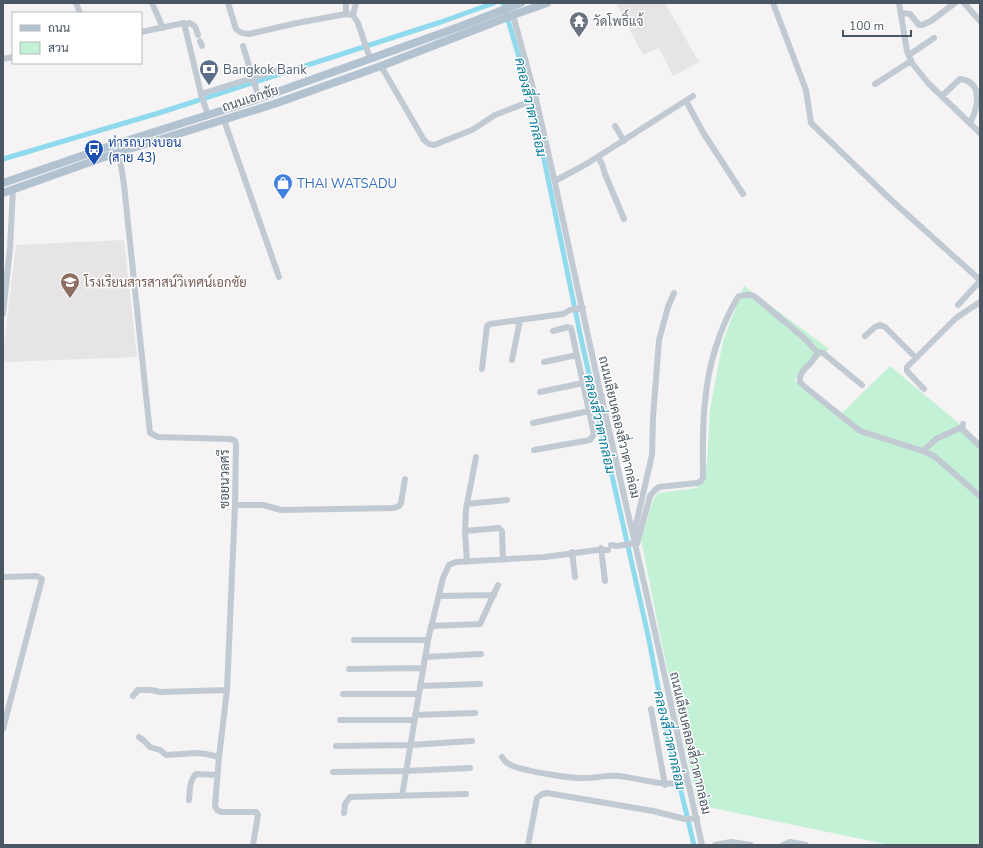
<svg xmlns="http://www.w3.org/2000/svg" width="983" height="848" font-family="'Nunito Sans',Sarabun,sans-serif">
  <rect width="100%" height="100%" fill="#f5f3f3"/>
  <path fill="#e6e4e5" d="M 616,3 L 665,3 L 699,62 L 673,76 L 659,48 L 643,55 Z
    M 124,240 L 137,357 L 3,362 L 3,353 L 16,245 Z"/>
  <path fill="#c3f1d5" d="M 744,286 L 829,349 L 794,380 L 842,413 L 890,366 L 980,441 L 980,845 L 890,845 L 698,805 L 663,650 L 641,539 L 653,500 L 658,493 L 697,488 L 707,464 L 710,409 L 723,341 Z"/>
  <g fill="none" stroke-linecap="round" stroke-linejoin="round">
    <path stroke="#90daee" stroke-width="5" d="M 503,3 L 529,91 L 545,164 L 582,343 L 648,635 L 667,733 L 694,845
      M 3,159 L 162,112 L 441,22 L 494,3"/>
    <path stroke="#c1cad2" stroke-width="6" d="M 76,3 L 80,13
      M 152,3 L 163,28
      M 228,3 L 236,29 C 240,33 244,34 249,34 L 297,23 L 346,14 L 353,15 L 358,23 L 370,59
      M 773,3 L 806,90 L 811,123 L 889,198 L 980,280
      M 899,3 L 907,51 L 912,63 L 928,83 L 980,133
      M 964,3 L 980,21
      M 901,13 L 910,14 L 919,25 L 922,25 L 931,21 L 955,3
      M 346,14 L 346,3
      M 353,15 L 356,3
      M 513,15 L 536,99 L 553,174 L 598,382 L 647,596 L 702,845
      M 185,25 L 189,23 C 196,25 196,29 198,35
      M 141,32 L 184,23 L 201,94 L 208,115
      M 200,41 L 202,46
      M 243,46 L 259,98
      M 909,55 L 934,38
      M 3,59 L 13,57
      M 381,66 L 424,140 L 429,144 L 434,145 L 472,130 L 495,115 L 536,99
      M 875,84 L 911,61
      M 201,94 L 275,71
      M 942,96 L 960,79 C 983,82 979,106 970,123
      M 686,101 L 704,134 L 743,194
      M 224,120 L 279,277
      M 615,126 L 624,141
      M 119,152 L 124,185 L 150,433 L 158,437 L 231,439 L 235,441 L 236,444 L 235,505 L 227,690 L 219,757 L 215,806 L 217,810 L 221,812 L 256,812 L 258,815 L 253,845
      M 598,157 L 602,164 L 605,174 L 624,219
      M 555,181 L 588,163 L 693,96
      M 958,305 L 980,281
      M 3,314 L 10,248 L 13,189
      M 865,336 L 875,327 L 880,325 L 885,327 L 916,358
      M 817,352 C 815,365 798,368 800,382 L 805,387 L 860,431 L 923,451 L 934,456 L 980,496
      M 512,360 L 520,320
      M 544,362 L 577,355
      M 482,369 L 487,326 L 490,324 L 563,314 L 570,310 L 583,308
      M 924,389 L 907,371 L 907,367 L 956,318 L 980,302
      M 540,392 L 583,383
      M 587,399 L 602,396
      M 533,423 L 589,411
      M 963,424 L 962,429 L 980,446
      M 534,450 L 590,440 L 594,434 L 571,328 L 568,327 L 553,331
      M 923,451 L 936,439 L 962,427
      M 467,504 L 507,500
      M 235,505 L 263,505 L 281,510 L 394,508 L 399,506 L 401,503 L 405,479
      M 465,531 L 499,528 L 502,531 L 503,560
      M 634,533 L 652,455 L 653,418 L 659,340 L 668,307 L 674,293
      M 637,544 L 650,496 L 655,490 L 659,487 L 697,483 L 701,481 L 703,477 C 703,452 702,427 705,402 C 708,367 719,328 738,297 C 744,294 748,294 754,296 L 804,338 L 817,352 L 823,353 L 862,385
      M 611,545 L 617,546 L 635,543
      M 601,548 L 605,581
      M 572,552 L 575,577
      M 467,562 L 465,531 L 466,509 L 476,457
      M 3,577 L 37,576 L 42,579 L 3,729
      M 439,596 L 494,595
      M 431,626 L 480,624 L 498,585
      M 354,640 L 428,640
      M 425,657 L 481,654
      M 349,669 L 422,668
      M 420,686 L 480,684
      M 343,694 L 418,694
      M 133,696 L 138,690 L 151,690 L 160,692 L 227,690
      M 651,709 L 665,785
      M 415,715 L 475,713
      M 340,720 L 414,720
      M 139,737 L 143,740 L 150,747 L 160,750 L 166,755 L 197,753 L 206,754 L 219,757
      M 336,746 L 410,745 L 472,741
      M 502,757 C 504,761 508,764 513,766 C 525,771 572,779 585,778 C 596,778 607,775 619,776 C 644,779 661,787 688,782
      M 333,772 L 406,771 L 470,768
      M 402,796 L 428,640 L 443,578 L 449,565 L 456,562 L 545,557 L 597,550 L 608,550
      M 189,800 C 190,791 189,781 196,774 L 217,775
      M 344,813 L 345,804 L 350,797 L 466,794
      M 528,845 L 537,798 L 542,794 L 547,793 L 653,811 L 685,819 L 697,818
      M 715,845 L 731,842 L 751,845
      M 783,845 L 790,842 L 806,845"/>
    <path stroke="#b3c2d1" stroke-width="8" d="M 3,183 L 113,145 L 252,101 L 456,28 L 521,3
      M 3,193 L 110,155 L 274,104 L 381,66 L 513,15 L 547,3"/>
  </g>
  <defs>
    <symbol id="temple-pin" viewBox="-11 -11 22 30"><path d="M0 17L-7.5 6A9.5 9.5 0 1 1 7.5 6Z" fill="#6b7280" stroke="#fff"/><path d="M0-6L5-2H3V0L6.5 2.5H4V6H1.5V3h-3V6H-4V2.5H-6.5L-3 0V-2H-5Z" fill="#fff"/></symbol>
    <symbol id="bank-pin" viewBox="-11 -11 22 30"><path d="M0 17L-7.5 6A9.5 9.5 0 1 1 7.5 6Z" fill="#5c6f8a" stroke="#fff"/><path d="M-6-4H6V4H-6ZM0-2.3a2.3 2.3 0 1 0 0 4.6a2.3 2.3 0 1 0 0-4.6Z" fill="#fff"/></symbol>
    <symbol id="bus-pin" viewBox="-11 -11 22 30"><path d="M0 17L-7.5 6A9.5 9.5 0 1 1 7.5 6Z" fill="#1a4fb4" stroke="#fff"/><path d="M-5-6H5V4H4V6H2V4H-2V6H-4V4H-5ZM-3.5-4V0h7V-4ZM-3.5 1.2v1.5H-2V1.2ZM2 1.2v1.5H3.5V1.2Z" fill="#fff"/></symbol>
    <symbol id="shop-pin" viewBox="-11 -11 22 30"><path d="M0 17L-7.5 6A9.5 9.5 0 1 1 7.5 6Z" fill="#3f7fe0" stroke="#fff"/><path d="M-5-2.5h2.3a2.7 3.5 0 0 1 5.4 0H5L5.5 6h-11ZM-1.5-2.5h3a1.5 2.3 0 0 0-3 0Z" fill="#fff"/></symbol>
    <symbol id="school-pin" viewBox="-11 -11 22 30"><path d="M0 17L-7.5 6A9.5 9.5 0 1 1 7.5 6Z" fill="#8d6e63" stroke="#fff"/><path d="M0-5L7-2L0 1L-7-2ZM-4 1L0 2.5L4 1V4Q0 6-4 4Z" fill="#fff"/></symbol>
  </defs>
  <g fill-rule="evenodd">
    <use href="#temple-pin" x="568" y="10" width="22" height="30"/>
    <use href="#bank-pin" x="198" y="58" width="22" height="30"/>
    <use href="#bus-pin" x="83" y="138" width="22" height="30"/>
    <use href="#shop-pin" x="272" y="172" width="22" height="30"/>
    <use href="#school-pin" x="59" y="271" width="22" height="30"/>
  </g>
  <g text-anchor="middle" stroke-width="3" stroke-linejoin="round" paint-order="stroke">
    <g font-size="13" fill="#5b616d" stroke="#fff" text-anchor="start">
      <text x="593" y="26">วัดโพธิ์แจ้</text>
    </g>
    <g font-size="13" fill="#4e5e75" stroke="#fff" text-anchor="start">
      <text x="223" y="74">Bangkok Bank</text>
    </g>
    <g font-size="13" fill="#4a5661" stroke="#fff">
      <text transform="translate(250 98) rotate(-18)" y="5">ถนนเอกชัย</text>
      <text transform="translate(620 427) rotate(77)" y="5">ถนนเลียบคลองสี่วาตากล่อม</text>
      <text transform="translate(224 479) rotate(-90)" y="5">ซอยนวลศรี</text>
      <text transform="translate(691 743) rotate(77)" y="5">ถนนเลียบคลองสี่วาตากล่อม</text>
    </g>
    <g font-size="13" fill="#164399" stroke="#fff" text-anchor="start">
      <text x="108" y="147">ท่ารถบางบอน<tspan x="108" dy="15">(สาย 43)</tspan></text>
    </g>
    <g font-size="13" fill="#366cbe" stroke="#fff" text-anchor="start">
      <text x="297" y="188">THAI WATSADU</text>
    </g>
    <g font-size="13" fill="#785e54" stroke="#fff" text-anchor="start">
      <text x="84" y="287">โรงเรียนสารสาสน์วิเทศน์เอกชัย</text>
    </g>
    <g font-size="14" font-style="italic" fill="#0c7c9b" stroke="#fff">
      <text transform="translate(531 107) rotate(77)" y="5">คลองสี่วาตากล่อม</text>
      <text transform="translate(600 424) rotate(77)" y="5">คลองสี่วาตากล่อม</text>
      <text transform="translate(670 740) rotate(77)" y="5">คลองสี่วาตากล่อม</text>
    </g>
  </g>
  <rect width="983" height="848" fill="none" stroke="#4a5661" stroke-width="8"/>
  <rect x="12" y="12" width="130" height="52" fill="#ffffff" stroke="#b7bbc0"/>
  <rect x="20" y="25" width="20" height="6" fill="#b3c2d1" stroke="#b7bbc0"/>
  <text x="48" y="32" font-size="12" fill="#4a5661">ถนน</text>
  <rect x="20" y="42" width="20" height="12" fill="#c3f1d5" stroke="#b7bbc0"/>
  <text x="48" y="52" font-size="12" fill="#4a5661">สวน</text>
  <path d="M843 30v6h68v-6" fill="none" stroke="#4a5661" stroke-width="2"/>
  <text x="849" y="30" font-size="12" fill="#4a5661" stroke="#ffffff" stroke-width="3" paint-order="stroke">100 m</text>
</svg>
